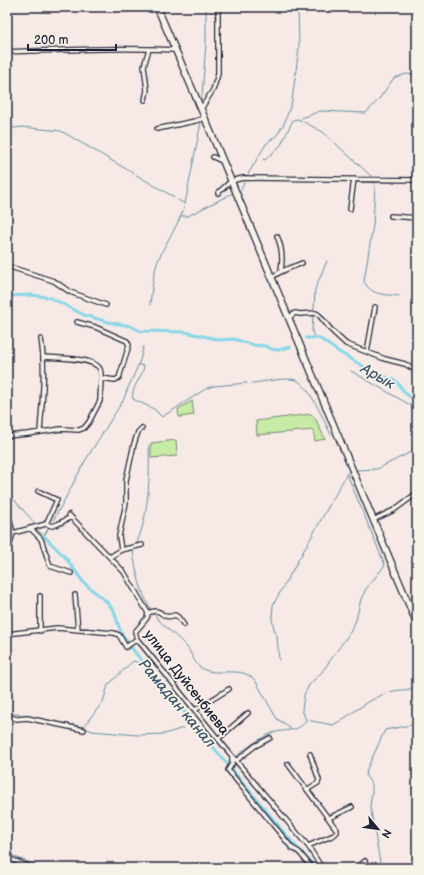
<svg xmlns="http://www.w3.org/2000/svg" width="424" height="875" font-family="'Balsamiq Sans',sans-serif">
  <rect width="100%" height="100%" fill="#f7e9e5"/>
  <filter id="ink" filterUnits="userSpaceOnUse"><feTurbulence type="fractalNoise" baseFrequency=".025" numOctaves="2"/><feDisplacementMap in="SourceGraphic" scale="8" xChannelSelector="R" yChannelSelector="G"/><feConvolveMatrix kernelMatrix="1 2 1 2 8 2 1 2 1" color-interpolation-filters="sRGB"/></filter>
  <g filter="url(#ink)">
    <path fill="#c7eba5" stroke="#748670" d="M 192,401 L 194,415 L 179,417 L 178,409 Z
      M 311,414 L 316,420 L 325,439 L 315,441 L 313,430 L 257,435 L 256,421 Z
      M 176,440 L 177,456 L 151,458 L 151,443 Z"/>
    <g fill="none" stroke-linecap="round" stroke-linejoin="round">
      <path stroke="#608fa3" stroke-width="1" d="M 202,96 L 206,43 L 206,7
        M 302,118 L 320,111 L 366,113 L 379,99 L 394,78 L 406,74 L 417,75
        M 7,129 L 22,127 L 61,131 L 174,197
        M 263,159 L 265,160 L 281,145 L 293,120 L 298,119 L 323,132 L 371,176
        M 247,176 L 266,144 L 277,135 L 284,124 L 292,101 L 299,48 L 298,7
        M 373,181 L 375,185 L 373,225 L 364,281 C 371,296 384,294 399,296
        M 239,191 L 241,190 L 245,180
        M 178,200 L 185,204
        M 182,216 L 188,216 L 233,193
        M 150,305 C 152,289 153,271 160,256 C 168,238 180,223 185,204 L 201,122
        M 314,309 L 315,289 L 327,261
        M 313,315 L 312,332 L 315,338
        M 139,365 L 144,366 C 143,377 130,388 133,399 L 154,409 L 162,417 L 207,388 L 214,386 L 247,383
        M 351,371 L 417,409
        M 252,383 C 263,382 287,377 296,380 C 309,384 325,423 331,435
        M 357,470 L 377,469 L 417,449
        M 7,492 L 33,521 L 35,526
        M 51,524 L 65,499 L 85,461 L 124,399 C 129,381 141,366 143,347
        M 36,529 L 44,536 L 49,527
        M 136,545 C 149,515 150,478 149,445
        M 134,548 C 132,554 135,562 136,569 C 140,586 145,603 156,617 C 165,628 177,636 187,647 C 192,654 195,666 203,669 C 219,677 240,665 255,680 L 277,719 L 287,725 L 290,729
        M 411,596 L 417,592
        M 279,660 L 277,636 L 274,629 L 272,619 L 273,605 L 348,472
        M 7,713 L 24,715 L 83,727 L 103,702 L 108,685 L 133,661 L 145,665
        M 307,720 L 333,725 C 352,715 369,698 390,692 C 399,689 408,691 417,687
        M 83,727 L 92,731 L 138,735 L 165,734 L 183,728
        M 235,759 C 241,750 262,737 272,733 C 284,729 300,733 306,720 L 302,710 L 304,695 L 309,685 L 322,672 L 351,631 L 356,620 L 361,599 L 366,589 L 385,565 L 347,474
        M 233,771 L 235,762
        M 7,854 L 44,868
        M 381,868 L 370,806 L 372,792 L 372,785 L 366,776 L 367,769 L 385,730 L 411,725 L 417,725"/>
      <path stroke="#89d7e9" stroke-width="3" d="M 7,296 L 32,295 L 51,298 L 84,315 L 108,322 L 130,326 L 141,331 L 185,332 L 221,340 L 234,339 L 253,345 L 266,346 L 271,349 L 278,350 L 290,347
        M 306,338 L 319,338 L 339,352 L 373,372 L 396,381 L 406,394 L 417,401
        M 44,536 L 65,557 L 84,583 L 108,603 L 114,611 L 121,633 L 137,655 L 292,842 L 316,868"/>
      <defs>
        <path id="minor" d="M 7,52 C 63,50 119,47 175,50
          M 145,100 L 147,90 L 144,66 L 149,49
          M 201,109 L 213,90 L 218,74 L 218,7
          M 157,129 L 195,121 L 205,118
          M 213,157 L 222,161
          M 218,193 L 231,181 L 243,178 L 417,180
          M 350,209 L 354,179
          M 391,216 L 417,218
          M 277,236 C 282,247 283,258 281,270
          M 7,266 L 54,281 L 70,292 L 106,305
          M 271,278 C 281,270 291,268 302,263
          M 288,318 L 295,313 L 300,314 L 316,313 L 319,315 L 332,331 L 346,344 L 385,359 L 405,364 L 417,371
          M 367,352 L 375,307
          M 43,357 C 55,358 94,357 100,369 C 101,371 101,376 101,378 L 115,380 L 119,378 L 129,345 L 127,341 L 95,327 L 77,322
          M 40,432 C 42,401 46,370 41,339
          M 7,436 L 28,434 L 61,429 L 79,430 L 84,428 L 89,422 L 100,401 L 101,378
          M 38,491 L 57,500 L 46,524
          M 7,509 L 13,533 L 46,524 L 52,526 L 58,524 L 71,517
          M 69,515 L 124,572 L 148,613 L 147,618 L 135,632 L 137,639 L 232,756 L 308,846 L 322,868
          M 373,520 L 394,510 L 417,493
          M 30,528 L 41,539 L 50,566 L 71,573
          M 7,548 L 10,544 L 13,533
          M 121,550 L 119,536 L 126,503 L 126,480 L 134,444 L 138,432 L 142,428
          M 110,557 L 121,550 L 142,545
          M 75,595 L 78,630
          M 40,596 L 40,631
          M 148,613 C 165,606 159,621 175,615 L 178,617 L 184,625
          M 7,619 L 7,634
          M 7,634 L 57,628 L 114,633 L 119,635 L 126,647 L 137,639
          M 195,710 L 229,689
          M 7,716 L 17,719 L 27,718 L 84,730
          M 218,739 L 248,713
          M 232,756 L 232,764 L 228,770 L 292,848 L 299,852 L 312,868
          M 236,761 L 255,746 L 270,738
          M 288,764 L 337,830 L 337,832 L 334,835 L 308,846
          M 308,789 L 318,783 L 319,780 L 310,754
          M 329,818 L 352,807
          M 7,858 L 28,866
          M 357,868 L 365,861"/>
        <path id="highway" d="M 157,7 L 204,116 L 417,624"/>
      </defs>
      <use href="#minor" stroke="#22223b" stroke-width="6"/>
      <use href="#highway" stroke="#22223b" stroke-width="8"/>
      <use href="#minor" stroke="#f7f3e8" stroke-width="3.5"/>
      <use href="#highway" stroke="#f7f3e8" stroke-width="5.5"/>
    </g>
  </g>
  <g text-anchor="middle" stroke-width="3.5" stroke-linejoin="round" paint-order="stroke">
    <g font-size="14" fill="#22223b" stroke="#f7f3e8">
      <text transform="translate(187 682) rotate(52)" y="5">улица Дуйсенбиева</text>
    </g>
    <g font-size="15" font-style="italic" fill="#41586f" stroke="#f7f3e8">
      <text transform="translate(378 376) rotate(30)" y="5">Арык</text>
      <text transform="translate(177 703) rotate(50)" y="5">Рамадан канал</text>
    </g>
  </g>
  <rect width="424" height="875" fill="none" stroke="#f7f3e8" stroke-width="24"/>
  <rect x="12" y="12" width="400" height="851" fill="none" stroke="#22223b" stroke-width="1.5" filter="url(#ink)"/>
  <g transform="translate(378 829) rotate(119)" stroke="#f7f3e8" stroke-width="3" paint-order="stroke">
  <path d="M0-3L7 15L0 10L-7 15Z" fill="#22223b"/>
  <text y="-6" font-size="11" font-weight="bold" text-anchor="middle" fill="#22223b">N</text>
  </g>
  <path d="M28 44v6h88v-6" fill="none" stroke="#22223b" stroke-width="2"/>
  <text x="34" y="44" font-size="12" fill="#22223b" stroke="#f7f3e8" stroke-width="3" paint-order="stroke">200 m</text>
</svg>
